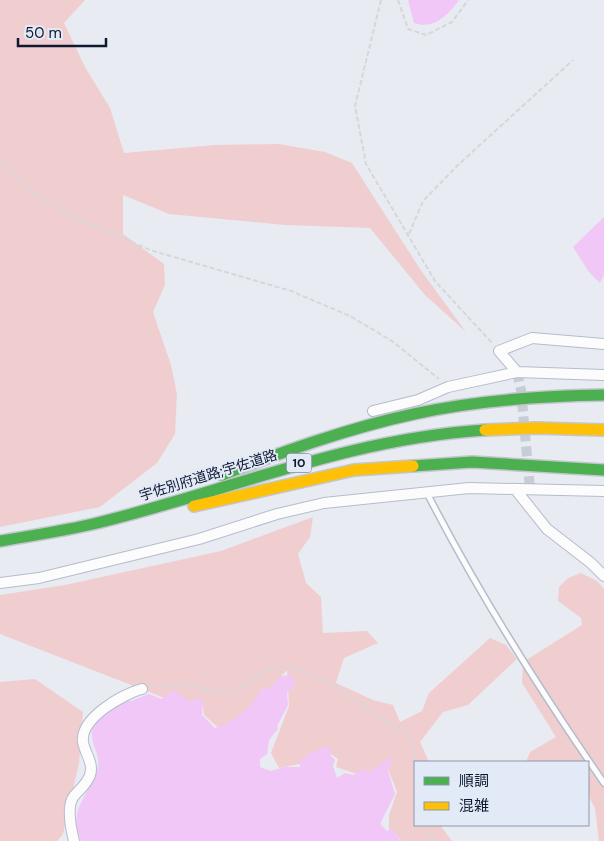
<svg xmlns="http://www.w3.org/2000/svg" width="604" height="841" font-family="'DM Sans','Noto Sans JP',sans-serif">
  <rect width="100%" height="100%" fill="#e8ebf2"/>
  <path fill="#f0cecf" d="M 0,0 L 85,0 L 64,23 L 85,67 L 110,108 L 124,153 L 215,145 L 279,144 L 325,152 L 352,163 L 420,269 L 466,332 L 425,295 L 370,228 L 285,225 L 169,214 L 123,195 L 123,234 L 164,264 L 165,285 L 153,312 L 171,365 L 177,394 L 175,434 L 157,463 L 100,507 L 0,527 Z
    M 313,517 L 310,537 L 298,554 L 306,583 L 321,597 L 323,633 L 367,631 L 378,643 L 344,658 L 336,683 L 373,700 L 393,705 L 400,722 L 422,711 L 429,693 L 490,638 L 506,645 L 517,659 L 468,705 L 443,712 L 420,742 L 429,762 L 415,762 L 415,825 L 440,825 L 452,841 L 401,841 L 396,834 L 389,830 L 389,815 L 397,792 L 387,766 L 366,777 L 336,767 L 338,759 L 328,752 L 310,762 L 279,768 L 271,753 L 289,706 L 287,670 L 254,706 L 221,730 L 204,715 L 202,700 L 185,706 L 0,634 L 0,595 L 65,585 L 221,551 Z
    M 581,573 L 597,581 L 604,589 L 604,841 L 599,841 L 595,808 L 588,795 L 588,762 L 526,762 L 530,752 L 556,737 L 522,683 L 523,662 L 582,625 L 581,618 L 558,601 L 559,587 L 568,578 Z
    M 35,679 L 83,712 L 79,763 L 63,834 L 57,841 L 0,841 L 0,682 Z"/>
  <path fill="#f0c7f6" d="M 408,0 L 459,0 C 448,15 434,30 414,23 Z
    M 604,217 L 604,275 L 600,283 L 589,272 L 573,247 Z
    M 291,675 L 295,686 L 287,692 L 288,705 L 277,726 L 278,729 L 269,740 L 267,754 L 260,759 L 260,767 L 271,771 L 284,767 L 300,767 L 300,761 L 309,753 L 313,753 L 325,746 L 331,749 L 331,756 L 335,760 L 333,766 L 337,778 L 345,773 L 354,775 L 363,769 L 369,772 L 393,755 L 388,771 L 395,794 L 380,824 L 387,831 L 391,829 L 395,831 L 400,841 L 81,841 C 66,809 91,794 98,767 C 101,752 85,738 95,722 C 100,714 114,706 121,700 L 131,701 L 149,694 L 161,699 L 174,690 L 189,701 L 203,698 L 202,715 L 215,728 C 237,720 251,708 262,688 L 269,689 L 281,676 Z"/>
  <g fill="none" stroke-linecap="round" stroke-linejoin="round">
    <path stroke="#c7ccd5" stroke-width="10" stroke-dasharray="10 5" stroke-linecap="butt" d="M 517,372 L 521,390 L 530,489"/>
    <defs>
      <path id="lane" d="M 426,491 C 478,593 539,689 604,783"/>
      <path id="street" d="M 517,372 L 499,351 L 532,338 L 604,344
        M 373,411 L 418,400 L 448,387 L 517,372 L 604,375
        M 515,489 L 547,529 L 591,563 L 604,576
        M 0,583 L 39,578 L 199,539 L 277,514 L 324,503 L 469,488 L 604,491
        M 74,841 C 71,829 66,806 74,796 C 80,789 87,784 90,775 C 94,763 85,754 83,742 C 80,718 123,694 142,689"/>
      <path id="fast" d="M 413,466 L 472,462 L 604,470
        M 222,475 C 285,451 349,428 414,414 C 477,400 540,396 604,395
        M 0,541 C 31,536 62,531 93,524 C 227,492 344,439 485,430"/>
      <path id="slow" d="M 485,430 L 536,428 L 604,430
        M 194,506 L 354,470 L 413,466"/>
    </defs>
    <use href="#lane" stroke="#b5bccb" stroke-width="8"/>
    <use href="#street" stroke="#b5bccb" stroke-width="12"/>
    <use href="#fast" stroke="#c2c6cd" stroke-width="14"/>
    <use href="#slow" stroke="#c2c6cd" stroke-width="14"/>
    <path stroke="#d5d7da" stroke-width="2" stroke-dasharray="5 2.5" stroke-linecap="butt" d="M 381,0 L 355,106 L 366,164 L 435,281 L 492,343
      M 398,0 L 408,29 L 426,35 L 452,22 L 468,0
      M 0,159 L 26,187 L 39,197 L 74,217 L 150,250 L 291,291 L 350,316 L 392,341 L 439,379
      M 409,234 L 423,201 L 458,165 L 573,60
      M 152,687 L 180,684 L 227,693 L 235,692 L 267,670 L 283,666 L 293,667 L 333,684 L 386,722 L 405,731 L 413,744 L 416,762
      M 422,825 L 435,841"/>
    <use href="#lane" stroke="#fcfcfd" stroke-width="5"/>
    <use href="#street" stroke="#fcfcfd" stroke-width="10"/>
    <use href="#fast" stroke="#4caf50" stroke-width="11"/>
    <use href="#slow" stroke="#ffc107" stroke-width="11"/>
  </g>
  <g text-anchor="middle" stroke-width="4" stroke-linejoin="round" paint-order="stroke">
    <rect fill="#e3eaf7" stroke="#4f586c" stroke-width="1" x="286.5" y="453.5" width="25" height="19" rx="4"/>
    <g font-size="12" font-weight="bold" fill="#0f1a31">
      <text x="299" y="467">10</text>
    </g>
    <g font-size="14" fill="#0f1a31" stroke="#e3eaf7">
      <text transform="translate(208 475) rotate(-17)" y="5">宇佐別府道路;宇佐道路</text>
    </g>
  </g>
  <rect x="414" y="761" width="175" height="65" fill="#e3eaf7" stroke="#8e97a8"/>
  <rect x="424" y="777" width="25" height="8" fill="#4caf50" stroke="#8e97a8"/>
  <text x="459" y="786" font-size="15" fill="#0f1a31">順調</text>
  <rect x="424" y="802" width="25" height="8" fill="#ffc107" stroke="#8e97a8"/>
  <text x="459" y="811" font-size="15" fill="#0f1a31">混雑</text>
  <path d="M18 38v8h88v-8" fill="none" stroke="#0f1a31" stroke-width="2.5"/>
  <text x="25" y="38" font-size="15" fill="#0f1a31" stroke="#e3eaf7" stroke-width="4" paint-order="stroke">50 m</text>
</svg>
